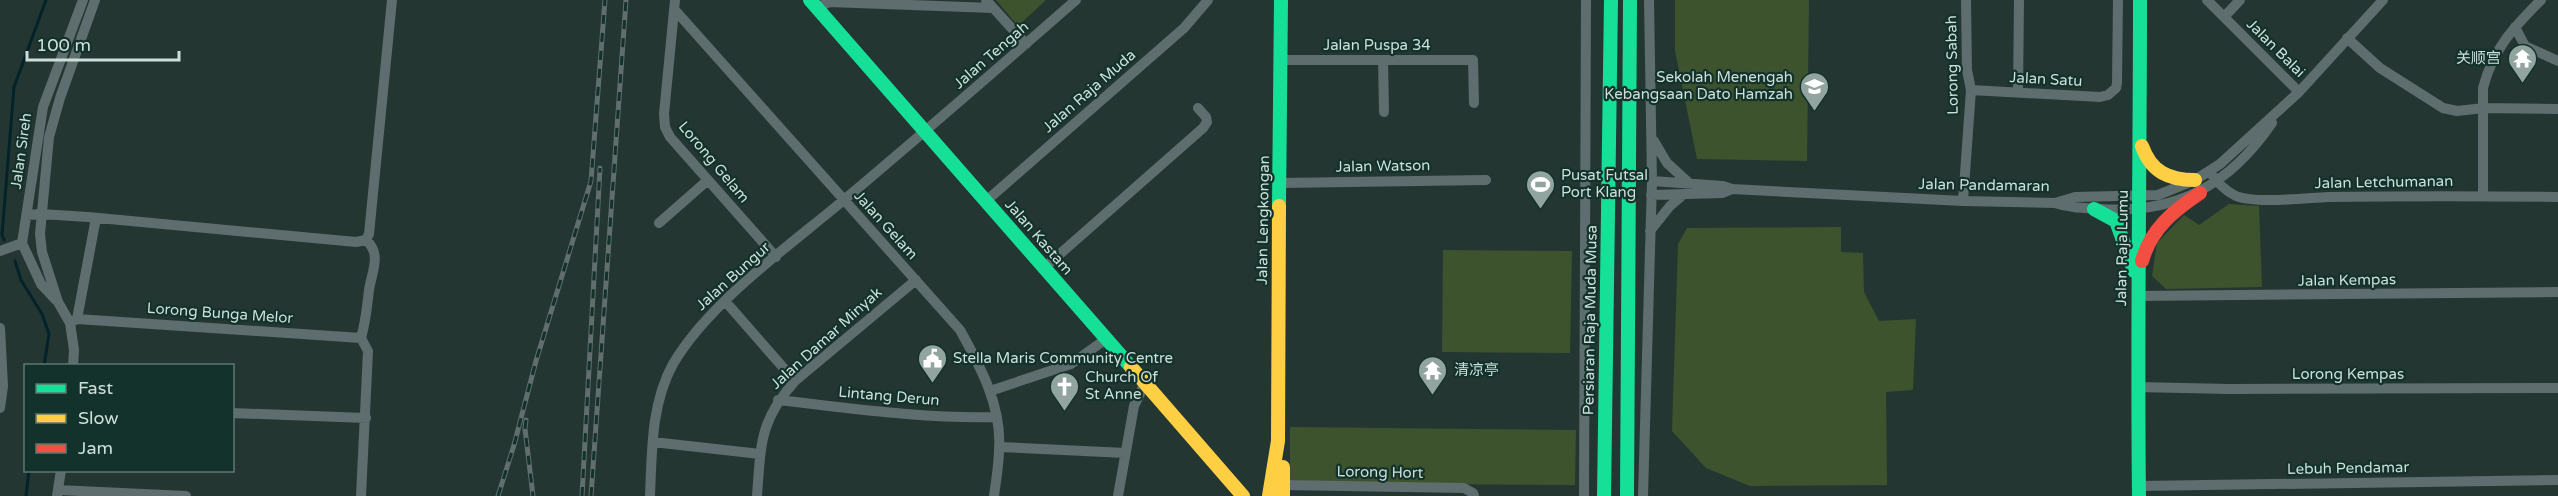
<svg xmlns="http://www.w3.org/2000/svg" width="2558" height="496" font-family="'Varela Round','Noto Sans SC',sans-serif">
  <rect width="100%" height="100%" fill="#243632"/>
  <path fill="#3d532e" d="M 996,0 L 1046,0 L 1018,26 Z
    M 1675,0 L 1809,0 L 1807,161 L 1697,159 L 1675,51 Z
    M 2229,204 L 2259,206 L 2262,287 L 2166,289 L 2152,276 L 2157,243 L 2184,215 L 2199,225 Z
    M 1841,227 L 1841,252 L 1863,253 L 1864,292 L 1879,321 L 1916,319 L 1913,390 L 1886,392 L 1887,485 L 1750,486 L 1706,468 L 1672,431 L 1678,244 L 1687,228 Z
    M 1443,250 L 1572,251 L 1570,353 L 1442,352 Z
    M 1290,427 L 1576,430 L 1575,485 L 1290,483 Z"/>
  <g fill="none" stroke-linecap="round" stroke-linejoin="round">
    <path stroke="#03222a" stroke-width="3" d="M 4,240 L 2,235 L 14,87 L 46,0
      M 15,261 L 21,280 L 42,314 L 49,334 L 44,366
      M 26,496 L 29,470"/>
    <path stroke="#5e6d6d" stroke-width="10" d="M 675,0 L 664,114 L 665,127 L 670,137 L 776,257
      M 986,0 L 1026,44
      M 2207,0 L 2299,92
      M 817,8 L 829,2 L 993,8
      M 674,9 L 960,330 C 980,366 1002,406 999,449 C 999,465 996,480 994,496
      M 2224,17 L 2240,0
      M 2515,27 L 2525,46 L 2558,61
      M 2347,38 L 2380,68 L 2443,108 L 2457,111 L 2484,108 L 2558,109
      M 1281,60 L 1473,60 L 1474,103
      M 1383,60 L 1384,112
      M 1971,90 L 2100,97 L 2108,95 L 2116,88 L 2117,83 L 2118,0
      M 2018,93 L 2019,0
      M 1654,141 L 1667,163 L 1689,183
      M 2209,171 C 2216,181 2225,191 2236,196 C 2255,204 2306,198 2328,197 C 2404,196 2481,196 2558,197
      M 1652,181 L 1723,186 L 1732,189 L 1963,201 L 2055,203 L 2075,197 L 2158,195 L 2195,180 L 2220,164 L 2299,92 L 2383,0
      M 1281,183 L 1486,180
      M 1651,195 L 1722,193 L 1732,189
      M 2483,196 L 2483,88 C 2493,49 2513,28 2541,0
      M 986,201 L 1184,28 L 1208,0
      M 1963,201 L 1971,90 L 1967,70 L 1966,0
      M 2055,203 C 2070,208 2083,208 2100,209 C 2176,214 2229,186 2272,123
      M 27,215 L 41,214 L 88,217 L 356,242 L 366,240 L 369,234 L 392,0
      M 659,223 L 708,180
      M 1650,231 L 1670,206 L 1684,194
      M 0,251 L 22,243
      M 1044,268 L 1203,128 L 1207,122 L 1206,117 L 1198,108
      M 2137,296 L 2558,292
      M 56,300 L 41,284 L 22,243 L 43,107 L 83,0
      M 725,301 L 795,381
      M 77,319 L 361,338
      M 73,321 L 77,319 L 96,218
      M 0,328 L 3,386 L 0,408
      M 73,366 L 74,350 L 70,323 L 58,302 L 42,252 L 40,234 L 49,137 L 60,98 L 95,0
      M 2137,387 L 2229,389 L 2558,388
      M 990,391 L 1071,364 L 1106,339
      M 778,400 C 850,408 924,419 997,417
      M 232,413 L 366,418
      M 653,442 L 760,454
      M 1000,447 L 1125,453
      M 1283,485 L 1464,488 L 1473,493 L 1474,496
      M 2139,486 L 2558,480
      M 58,490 L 186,496
      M 57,496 L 61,470
      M 361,496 L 368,351 L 361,338 C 366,321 367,306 369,290 C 372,271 382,254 366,240
      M 650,496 C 652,451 651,404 673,364 C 708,304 785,249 839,204 C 919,137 997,69 1076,0
      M 757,496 C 761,445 759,421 795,381 L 916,280
      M 1118,496 L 1134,406 L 1145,383
      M 1584,496 L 1586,0
      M 1643,496 L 1652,181 L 1649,0"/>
    <path stroke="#16e098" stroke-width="14" d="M 810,0 L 1131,367
      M 1279,206 L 1281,0
      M 2094,209 L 2116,221 L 2134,271
      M 1604,496 L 1611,0
      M 1627,496 L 1630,0
      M 2139,496 C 2137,331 2140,165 2140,0"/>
    <path stroke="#ffcf43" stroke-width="14" d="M 2142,146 C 2151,172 2169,180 2195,180
      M 1131,367 L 1243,496
      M 1283,467 L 1283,496
      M 1269,496 L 1278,441 L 1279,206"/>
    <path stroke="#f24e42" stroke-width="14" d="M 2142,261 C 2151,229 2173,211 2200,193"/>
    <defs>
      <path id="rail" d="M 526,420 L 525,429 L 533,496
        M 498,496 L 514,445 L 536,361 L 591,181 L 605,0
        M 582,496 L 600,168
        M 591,496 L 626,0"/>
    </defs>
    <use href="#rail" stroke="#606e6d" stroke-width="5"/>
    <use href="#rail" stroke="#12322b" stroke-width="3" stroke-dasharray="9" stroke-linecap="butt"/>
  </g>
  <defs>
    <symbol id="temple-pin" viewBox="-11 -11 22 30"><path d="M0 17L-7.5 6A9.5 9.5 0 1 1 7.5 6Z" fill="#92a49f" stroke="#12322b"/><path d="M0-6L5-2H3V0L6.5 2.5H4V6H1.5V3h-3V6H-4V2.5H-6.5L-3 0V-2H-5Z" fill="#fff"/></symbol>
    <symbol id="school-pin" viewBox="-11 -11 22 30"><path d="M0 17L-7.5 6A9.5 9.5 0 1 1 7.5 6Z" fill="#92a49f" stroke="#12322b"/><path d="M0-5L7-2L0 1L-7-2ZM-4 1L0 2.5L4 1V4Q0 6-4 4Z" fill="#fff"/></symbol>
    <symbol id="stadium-pin" viewBox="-11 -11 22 30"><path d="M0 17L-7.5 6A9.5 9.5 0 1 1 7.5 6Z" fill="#92a49f" stroke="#12322b"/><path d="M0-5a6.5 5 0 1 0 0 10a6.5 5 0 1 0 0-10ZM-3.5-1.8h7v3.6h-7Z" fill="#fff"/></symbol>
    <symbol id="civic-pin" viewBox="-11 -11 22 30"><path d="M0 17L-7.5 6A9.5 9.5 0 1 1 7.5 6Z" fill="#92a49f" stroke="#12322b"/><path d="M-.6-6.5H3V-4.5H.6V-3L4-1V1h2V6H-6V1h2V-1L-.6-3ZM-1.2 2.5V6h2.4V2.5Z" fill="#fff"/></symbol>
    <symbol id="church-pin" viewBox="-11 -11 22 30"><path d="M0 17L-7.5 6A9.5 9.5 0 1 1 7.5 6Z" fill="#92a49f" stroke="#12322b"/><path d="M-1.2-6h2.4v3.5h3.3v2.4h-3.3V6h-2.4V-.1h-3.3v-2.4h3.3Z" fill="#fff"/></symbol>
  </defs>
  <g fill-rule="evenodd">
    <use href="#temple-pin" x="2506" y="42" width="33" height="45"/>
    <use href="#school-pin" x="1798" y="70" width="33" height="45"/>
    <use href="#stadium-pin" x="1524" y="168" width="33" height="45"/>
    <use href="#civic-pin" x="916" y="342" width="33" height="45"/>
    <use href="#temple-pin" x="1416" y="354" width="33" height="45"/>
    <use href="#church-pin" x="1048" y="370" width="33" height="45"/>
  </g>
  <g text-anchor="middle" stroke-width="4.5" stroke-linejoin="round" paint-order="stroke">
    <g font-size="15" fill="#cedfda" stroke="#12322b">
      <text x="1377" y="50">Jalan Puspa 34</text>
      <text transform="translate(2276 48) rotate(45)" y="5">Jalan Balai</text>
      <text transform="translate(991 55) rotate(-41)" y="5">Jalan Tengah</text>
      <text transform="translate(1952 65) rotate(-91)" y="5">Lorong Sabah</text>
      <text transform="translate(2046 79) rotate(3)" y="5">Jalan Satu</text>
      <text transform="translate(1089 91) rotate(-41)" y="5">Jalan Raja Muda</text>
      <text transform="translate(21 151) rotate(-82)" y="5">Jalan Sireh</text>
      <text transform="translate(714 162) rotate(50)" y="5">Lorong Gelam</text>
      <text transform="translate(1383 166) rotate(-1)" y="5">Jalan Watson</text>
      <text transform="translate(2384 182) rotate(-1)" y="5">Jalan Letchumanan</text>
      <text transform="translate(1984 185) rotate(1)" y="5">Jalan Pandamaran</text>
      <text transform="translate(1263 220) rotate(-89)" y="5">Jalan Lengkongan</text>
      <text transform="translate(886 225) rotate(48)" y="5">Jalan Gelam</text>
      <text transform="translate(1039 237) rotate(49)" y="5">Jalan Kastam</text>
      <text transform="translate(2122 248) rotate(-89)" y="5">Jalan Raja Lumu</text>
      <text transform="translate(733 276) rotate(-42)" y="5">Jalan Bungur</text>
      <text transform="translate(2347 280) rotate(-1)" y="5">Jalan Kempas</text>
      <text transform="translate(220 313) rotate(4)" y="5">Lorong Bunga Melor</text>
      <text transform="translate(1590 320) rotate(-89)" y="5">Persiaran Raja Muda Musa</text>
      <text transform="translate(826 338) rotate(-42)" y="5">Jalan Damar Minyak</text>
      <text x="2348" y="379">Lorong Kempas</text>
      <text transform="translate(889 396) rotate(5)" y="5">Lintang Derun</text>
      <text transform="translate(2348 468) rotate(-1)" y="5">Lebuh Pendamar</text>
      <text transform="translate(1380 472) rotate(1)" y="5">Lorong Hort</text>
    </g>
    <g font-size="15" fill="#cedfda" stroke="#12322b" text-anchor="start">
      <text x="2501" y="63" text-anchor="end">关顺宫</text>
      <text x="1793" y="82" text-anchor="end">Sekolah Menengah<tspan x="1793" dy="17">Kebangsaan Dato Hamzah</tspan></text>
      <text x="1561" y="180">Pusat Futsal<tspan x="1561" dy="17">Port Klang</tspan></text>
      <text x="953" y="363">Stella Maris Community Centre</text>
      <text x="1454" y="375">清凉亭</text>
      <text x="1085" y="382">Church Of<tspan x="1085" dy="17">St Anne</tspan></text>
    </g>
  </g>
  <rect x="24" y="364" width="210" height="108" fill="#12322b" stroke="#5d7771" stroke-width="1.5"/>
  <rect x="36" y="384" width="30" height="9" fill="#16e098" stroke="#5d7771" stroke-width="1.5"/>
  <text x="78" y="394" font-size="18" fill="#cedfda">Fast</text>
  <rect x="36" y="414" width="30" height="9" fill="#ffcf43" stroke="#5d7771" stroke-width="1.5"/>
  <text x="78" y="424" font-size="18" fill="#cedfda">Slow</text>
  <rect x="36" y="444" width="30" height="9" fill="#f24e42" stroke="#5d7771" stroke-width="1.5"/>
  <text x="78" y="454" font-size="18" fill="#cedfda">Jam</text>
  <path d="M27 51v9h152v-9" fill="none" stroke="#cedfda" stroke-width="3"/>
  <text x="36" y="51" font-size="18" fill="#cedfda" stroke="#12322b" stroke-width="4.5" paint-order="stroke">100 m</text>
</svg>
